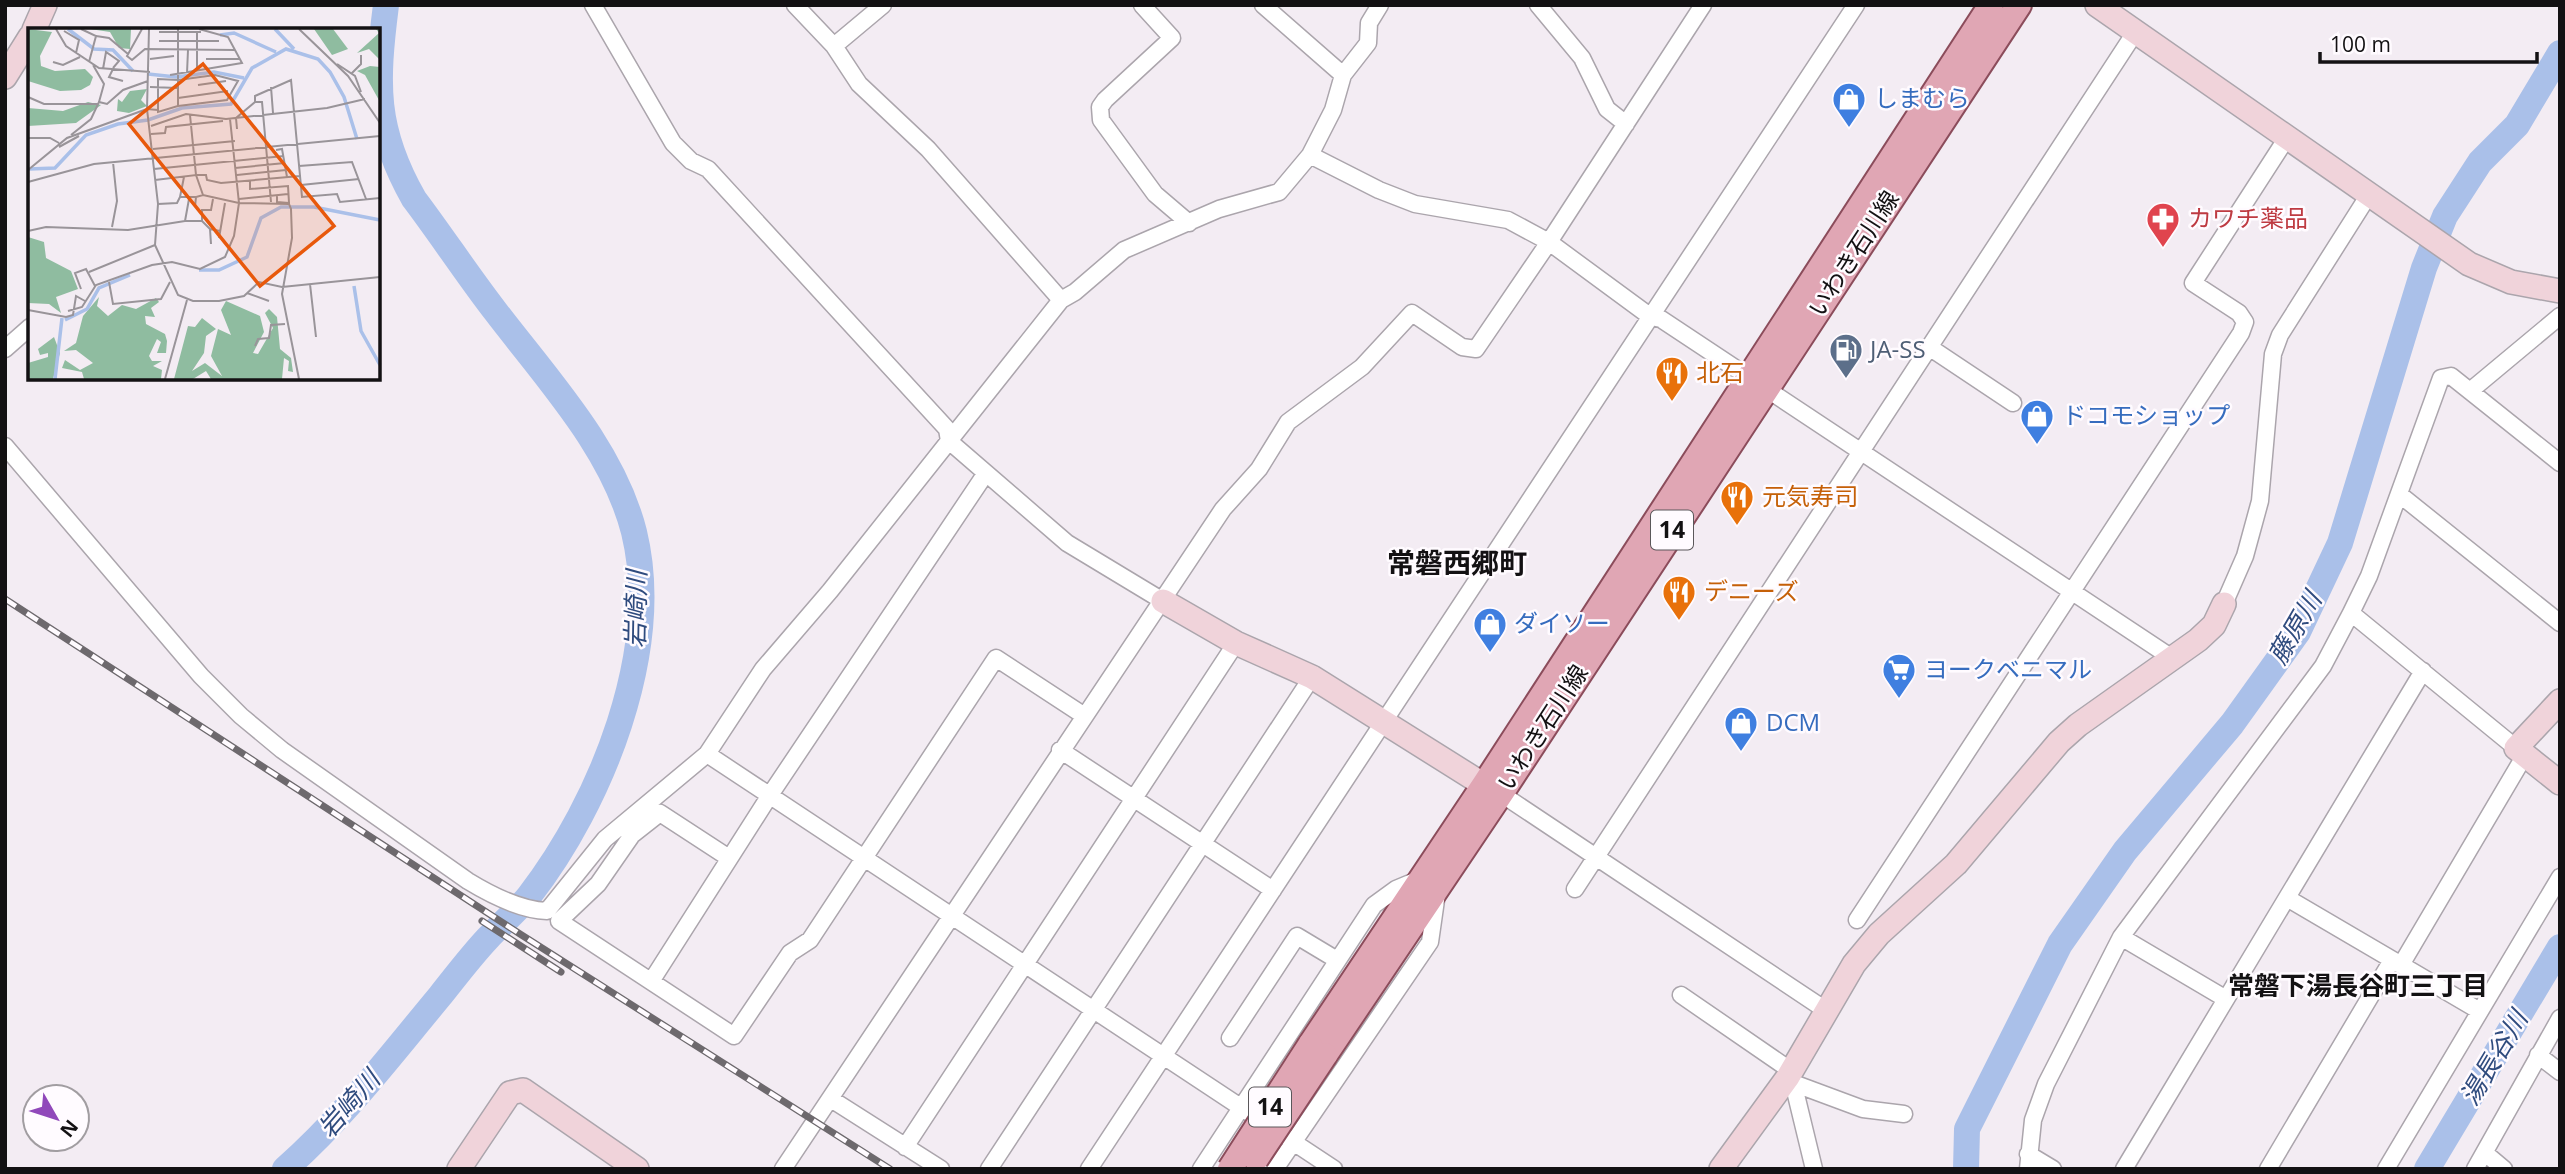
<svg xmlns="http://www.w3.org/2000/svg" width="2565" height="1174" font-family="'Open Sans','Noto Sans JP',sans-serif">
  <rect width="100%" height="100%" fill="#f3ecf3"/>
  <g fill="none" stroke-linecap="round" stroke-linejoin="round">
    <path stroke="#aac0e9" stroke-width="26" d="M 285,1169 C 344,1117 390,1056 440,996 C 456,976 471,956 488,938 C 501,924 517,911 529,896 C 601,803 663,651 634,532 C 613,449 547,379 496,312 C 468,276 442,236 414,199 C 374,129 376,84 386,5
      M 1966,1169 L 1967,1129 L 2060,944 L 2125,851 L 2232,724 L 2298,632 L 2340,543 L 2424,268 L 2445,216 L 2480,162 L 2517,125 L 2560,53
      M 2427,1169 L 2560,947"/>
    <defs>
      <path id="street" d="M 593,5 L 673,143 L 691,161 L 708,169 L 947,429 L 949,441 L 1061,300 L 1075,292 L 1124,250 L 1219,209 L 1279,192 L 1310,155 L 1333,110 L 1343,75 L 1263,5
        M 795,5 L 834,46 L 859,84 L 928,149 L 1061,300
        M 1142,5 L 1172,38 L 1105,100 L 1100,107 L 1101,120 L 1155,194 L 1189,223
        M 1538,5 L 1582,58 L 1607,109 L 1626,124
        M 834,46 L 883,5
        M 1343,75 L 1368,43 L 1369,23 L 1380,5
        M 1310,155 L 1379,190 L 1415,204 L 1508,220 L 1549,242 L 1703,5
        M 1929,347 L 2013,403
        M 5,349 L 30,327
        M 2470,391 L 2560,316
        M 5,446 L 201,676 L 241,716 L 282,750 L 468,881 C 491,895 520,910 547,911 L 605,839 L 707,754 L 763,669 L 830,591 L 949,441 L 1067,543 L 1163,601
        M 2399,494 L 2560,623
        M 2224,604 L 2245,556 L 2260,501 L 2273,354 L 2280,335 L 2370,193
        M 2516,748 L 2351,613 L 2369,576 L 2441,378 L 2451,376 L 2560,463
        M 1060,750 L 1273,890
        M 707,754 L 1334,1169
        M 1494,789 L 1827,1011
        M 729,858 L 660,813 L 632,835 L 598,884 L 559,921 L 734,1036 L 790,953 L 810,940 L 996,658 L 1083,715
        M 1575,889 L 2136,31
        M 2287,898 L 2478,1010
        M 1857,920 L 2241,333 L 2245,322 L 2239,313 L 2193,283 L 2288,136
        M 2121,937 L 2226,999
        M 2401,965 L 2525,755
        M 652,980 L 770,795 L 986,473
        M 1681,995 L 1790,1070 L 1814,1169
        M 1230,1038 L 1297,936 L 1337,960
        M 2538,1055 L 2560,1072
        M 1793,1083 L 1863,1109 L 1904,1114
        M 831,1099 L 941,1169
        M 905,1147 L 1236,643
        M 2485,1153 L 2504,1169
        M 2028,1154 L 2053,1169
        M 783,1169 L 1223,509 L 1259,469 L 1288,422 L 1362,367 L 1412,313 L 1462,347 L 1476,349 L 1549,242 L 1651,317 L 1661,319 L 2172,658
        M 989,1169 L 1312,677
        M 1089,1169 L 1856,5
        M 1201,1169 L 1374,905 L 1396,889 L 1420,879
        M 1275,1169 L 1430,942 L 1437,893
        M 2028,1169 L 2033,1120 L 2046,1084 L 2121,937 L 2323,666 L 2351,613
        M 2124,1169 L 2423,671
        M 2268,1169 L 2392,960
        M 2386,1169 L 2560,877
        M 2475,1169 L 2560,1018"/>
      <path id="secondary" d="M 2097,5 L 2469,264 L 2511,282 L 2560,291
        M 34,30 L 45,5
        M 5,77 L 30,37
        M 1163,601 L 1236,643 L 1312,677 L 1484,785
        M 2560,701 L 2516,748 L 2560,783
        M 459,1169 L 510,1093 L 523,1090 L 637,1169
        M 1721,1169 L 1788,1077 L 1854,964 L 1879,934 L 1956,864 L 2059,742 L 2078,725 L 2198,640 L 2214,625 L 2224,604"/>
      <path id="primary" d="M 1310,1045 L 1484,785 L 1991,5
        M 1325,1055 L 1502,792 L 2019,5"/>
    </defs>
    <use href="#street" stroke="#aba5ac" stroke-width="19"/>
    <use href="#secondary" stroke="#aba5ac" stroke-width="26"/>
    <use href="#primary" stroke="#8b4c5b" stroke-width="28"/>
    <use href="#street" stroke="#fff" stroke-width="16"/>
    <use href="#secondary" stroke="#f0d3da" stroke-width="23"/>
    <use href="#primary" stroke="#e0a6b4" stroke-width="24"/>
    <defs>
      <path id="rail" d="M 5,599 L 520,934 L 890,1169
        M 482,921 L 561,972"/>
    </defs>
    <use href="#rail" stroke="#6d696d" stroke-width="7"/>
    <use href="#rail" stroke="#fffbff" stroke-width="4.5" stroke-dasharray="13" stroke-linecap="butt"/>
    <defs>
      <path id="primary-bridge" d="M 1256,1159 L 1325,1055
        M 1230,1169 L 1310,1045"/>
    </defs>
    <use href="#primary-bridge" stroke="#8b4c5b" stroke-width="28" stroke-linecap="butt"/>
    <use href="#primary-bridge" stroke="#e0a6b4" stroke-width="24"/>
  </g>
  <defs>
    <symbol id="shop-pin" viewBox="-11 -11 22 30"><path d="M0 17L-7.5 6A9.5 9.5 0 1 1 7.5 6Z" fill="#3f7fe0" stroke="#fffbff"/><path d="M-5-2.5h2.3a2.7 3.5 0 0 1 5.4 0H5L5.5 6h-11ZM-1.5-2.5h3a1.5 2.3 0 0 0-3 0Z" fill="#fff"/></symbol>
    <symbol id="pharmacy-pin" viewBox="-11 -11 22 30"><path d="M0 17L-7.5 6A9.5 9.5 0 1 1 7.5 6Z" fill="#e0444e" stroke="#fffbff"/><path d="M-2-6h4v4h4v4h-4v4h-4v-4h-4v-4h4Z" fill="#fff"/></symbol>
    <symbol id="fuel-pin" viewBox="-11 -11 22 30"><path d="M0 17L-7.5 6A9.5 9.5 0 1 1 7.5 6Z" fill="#5c6f8a" stroke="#fffbff"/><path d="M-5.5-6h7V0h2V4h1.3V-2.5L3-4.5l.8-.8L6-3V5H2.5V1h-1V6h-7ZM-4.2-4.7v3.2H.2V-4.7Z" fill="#fff"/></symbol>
    <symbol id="restaurant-pin" viewBox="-11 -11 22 30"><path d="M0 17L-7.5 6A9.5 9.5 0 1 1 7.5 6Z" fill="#e8710a" stroke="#fffbff"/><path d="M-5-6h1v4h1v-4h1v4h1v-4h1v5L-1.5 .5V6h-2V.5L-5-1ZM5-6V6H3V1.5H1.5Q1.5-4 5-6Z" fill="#fff"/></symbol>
    <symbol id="supermarket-pin" viewBox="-11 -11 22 30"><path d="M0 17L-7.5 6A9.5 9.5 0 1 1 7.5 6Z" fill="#3f7fe0" stroke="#fffbff"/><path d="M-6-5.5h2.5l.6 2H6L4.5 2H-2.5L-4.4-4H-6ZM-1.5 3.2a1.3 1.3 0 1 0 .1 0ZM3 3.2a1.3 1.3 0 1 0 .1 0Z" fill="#fff"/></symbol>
  </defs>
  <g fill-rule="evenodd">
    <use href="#shop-pin" x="1830" y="80" width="38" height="52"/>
    <use href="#pharmacy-pin" x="2144" y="200" width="38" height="52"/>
    <use href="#fuel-pin" x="1827" y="331" width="38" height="52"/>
    <use href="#restaurant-pin" x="1653" y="354" width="38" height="52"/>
    <use href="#shop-pin" x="2018" y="397" width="38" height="52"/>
    <use href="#restaurant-pin" x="1718" y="478" width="38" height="52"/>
    <use href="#restaurant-pin" x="1660" y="573" width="38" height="52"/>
    <use href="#shop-pin" x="1471" y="605" width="38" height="52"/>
    <use href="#supermarket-pin" x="1880" y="651" width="38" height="52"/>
    <use href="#shop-pin" x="1722" y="704" width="38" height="52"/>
  </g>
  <g text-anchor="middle" stroke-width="5" stroke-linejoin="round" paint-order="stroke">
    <g fill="#fffbff" stroke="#5a575a" stroke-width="2">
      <rect x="1651" y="510.5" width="42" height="39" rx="5"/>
      <rect x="1249" y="1087.5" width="42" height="39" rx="5"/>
    </g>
    <g font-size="23" font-weight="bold" fill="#131113">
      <text x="1672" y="538">14</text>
      <text x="1270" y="1115">14</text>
    </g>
    <g font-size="24" fill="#366cbe" stroke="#fffbff" text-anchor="start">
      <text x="1874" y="107">しまむら</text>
      <text x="2062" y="424">ドコモショップ</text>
      <text x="1514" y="632">ダイソー</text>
      <text x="1924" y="678">ヨークベニマル</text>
      <text x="1766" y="731">DCM</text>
    </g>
    <g font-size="24" fill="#be3a42" stroke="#fffbff" text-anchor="start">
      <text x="2188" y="227">カワチ薬品</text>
    </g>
    <g font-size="24" fill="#131113" stroke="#fffbff">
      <text transform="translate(1854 254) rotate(-57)" y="8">いわき石川線</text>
      <text transform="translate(1543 728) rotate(-57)" y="8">いわき石川線</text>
    </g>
    <g font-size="24" fill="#4e5e75" stroke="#fffbff" text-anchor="start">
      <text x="1870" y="358">JA-SS</text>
    </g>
    <g font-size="24" fill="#c56008" stroke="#fffbff" text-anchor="start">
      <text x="1696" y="381">北石</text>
      <text x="1762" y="505">元気寿司</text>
      <text x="1704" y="600">デニーズ</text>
    </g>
    <g font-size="26" font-style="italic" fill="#2f4b7e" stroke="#fffbff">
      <text transform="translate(636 609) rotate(-89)" y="9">岩崎川</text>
      <text transform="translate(2295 628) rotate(-60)" y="9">藤原川</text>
      <text transform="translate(2494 1058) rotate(-59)" y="9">湯長谷川</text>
      <text transform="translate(349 1104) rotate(-49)" y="9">岩崎川</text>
    </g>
    <g font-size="26" font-weight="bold" fill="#131113" stroke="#fffbff">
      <text x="2358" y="995">常磐下湯長谷町三丁目</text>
    </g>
    <g font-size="28" font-weight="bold" fill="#131113" stroke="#fffbff">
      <text x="1457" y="573">常磐西郷町</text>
    </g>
  </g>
  <g transform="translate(28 28)">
    <rect width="352" height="352" fill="#f3ecf3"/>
    <path d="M 0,1 L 24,4 L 12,28 L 13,38 L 27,43 L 57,41 L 65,49 L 62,57 L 53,62 L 32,63 L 0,53 ZM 62,1 L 103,1 L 102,21 L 91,20 L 82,4 ZM 286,1 L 305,1 L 320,21 L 304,27 ZM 348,1 L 352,1 L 352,32 L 341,21 L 329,25 L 351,5 ZM 342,38 L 352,39 L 352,74 L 337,47 L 329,43 ZM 119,61 L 113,72 L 119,78 L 101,85 L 89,83 L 90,71 L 94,74 L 102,63 ZM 60,74 L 73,77 L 48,95 L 0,98 L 0,80 L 35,83 ZM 0,209 L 16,214 L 18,230 L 43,243 L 50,261 L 28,269 L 33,285 L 21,276 L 0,275 ZM 71,269 L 69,278 L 80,288 L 94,277 L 108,281 L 128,270 L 131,274 L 123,280 L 127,289 L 117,288 L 118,296 L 137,306 L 139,313 L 138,325 L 129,325 L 133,314 L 129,311 L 121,328 L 124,333 L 134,333 L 125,338 L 134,342 L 133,351 L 56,351 L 54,344 L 34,340 L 37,332 L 52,342 L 65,335 L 48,322 L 36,323 L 48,315 L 55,288 ZM 198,273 L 232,288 L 236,304 L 225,325 L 230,326 L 245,300 L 237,285 L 241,281 L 249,289 L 252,321 L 263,330 L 265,344 L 260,343 L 261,333 L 256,330 L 254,351 L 183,351 L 178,343 L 165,351 L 146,351 L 160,298 L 167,299 L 174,290 L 188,301 L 178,308 L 176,325 L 164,343 L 177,335 L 194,348 L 183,328 L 190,301 L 203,307 L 193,282 ZM 26,309 L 32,325 L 25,351 L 0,351 L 0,335 L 20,329 L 20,325 L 12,327 L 10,321 Z" fill="#8fbca0"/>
    <path fill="none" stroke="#aac0e9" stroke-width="3.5" d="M 40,1 L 66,21 L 85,22 L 105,43M 247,1 L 266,21M 192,7 L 206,5 L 248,24M 120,46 L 148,49 L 186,44 L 216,50M 1,141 L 27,140 L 58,107 L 90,96 L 120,92 L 154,80 L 203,76 L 224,40 L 258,21 L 290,31 L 302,44 L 316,69 L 329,111M 171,242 L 191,242 L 219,229 L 233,190 L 253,179 L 286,179 L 352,192M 326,258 L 333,303 L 352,337M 37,292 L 59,281 L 71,260 L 102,247M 27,351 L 34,290"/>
    <path fill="none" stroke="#999499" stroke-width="2" d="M 28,1 L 38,18 L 71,40 L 122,44M 53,1 L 68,8 L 61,34M 114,1 L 99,28 L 104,32 L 117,21 L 207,22M 271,1 L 320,48 L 352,95M 36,3 L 51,12 L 48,25M 131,4 L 173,4M 169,4 L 169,43M 68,8 L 81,10 L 100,26M 131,13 L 191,13M 122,31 L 146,28M 178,31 L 212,31M 25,34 L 35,37 L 52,29M 309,36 L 327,48 L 333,64M 75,41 L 78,24 L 91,33 L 85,40M 85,41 L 81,49 L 95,53M 159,45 L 160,22M 324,45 L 333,36 L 333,27M 142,47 L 214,35 L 200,9 L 171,1M 170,57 L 198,53M 122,59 L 150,60M 243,59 L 245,85M 0,69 L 16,76 L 70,76M 150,70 L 200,63M 71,74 L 79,76 L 95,62 L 120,53M 227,74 L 234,74 L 243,174M 150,78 L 199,72 L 210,53 L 187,47 L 150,52 L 130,51 L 130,84 L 150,78 L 150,1M 130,82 L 119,81 L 130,176 L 127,217 L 150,267 L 165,273 L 191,273 L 216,268 L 231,254 L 254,259 L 352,249M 162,87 L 168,147 L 178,147 L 179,152 L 193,155 L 272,148M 202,91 L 211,175 L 261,176 L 263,181 L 264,210 L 254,266 L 271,351M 123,98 L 158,86 L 198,91 L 299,80 L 337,71M 209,101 L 208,90 L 227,74 L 227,68 L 263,52 L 274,169 L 309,166 L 312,174 L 352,170M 123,106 L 137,105 L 138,99 L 195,93M 43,107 L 63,91 L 71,74 L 76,56 L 65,37M 0,110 L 22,110 L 31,115M 31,119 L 51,108M 125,121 L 207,113M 248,122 L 254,121 L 259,149M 271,138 L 324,134 L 338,171M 207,140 L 257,135M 126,141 L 256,128M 0,142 L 39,110 L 119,81 L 121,1M 209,147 L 258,142M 156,149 L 152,169 L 168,169M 127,152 L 168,147 L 175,167M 222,153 L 222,161 L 260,158 L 261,175 L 249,174 L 249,168M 0,154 L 66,136 L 352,108M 273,157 L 331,151M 211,171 L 260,166M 130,176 L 149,175 L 152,169M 157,193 L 161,171M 174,193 L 174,182 L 183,182 L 185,171M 84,199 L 89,173 L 85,134M 0,203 L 18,199 L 100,202 L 157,193 L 174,193 L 182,201M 191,210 L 197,175M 183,216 L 182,201 L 192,203M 61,244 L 127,217M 81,254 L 85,276 L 133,271 L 142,254M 282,256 L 288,309M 53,261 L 47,245 L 58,241 L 67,258M 219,265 L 241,273M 0,282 L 38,289 L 45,287 L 48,268 L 57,273M 40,283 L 54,279 L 68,257 L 124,237 L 144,234 L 172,241 L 197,229 L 206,208 L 211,175 L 175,167 L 168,169 L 167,179M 227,318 L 230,311 L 241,310 L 243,297 L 257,296M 137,351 L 159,272"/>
    <path fill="#e8590c" fill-opacity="0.15" stroke="#e8590c" stroke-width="3.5" d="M 175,36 L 306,198 L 232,258 L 101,96 Z"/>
    <rect width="352" height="352" fill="none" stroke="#131113" stroke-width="3.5"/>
  </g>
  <rect width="2565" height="1174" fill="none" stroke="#131113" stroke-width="14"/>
  <g transform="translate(56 1118) rotate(129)"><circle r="33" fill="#fffbff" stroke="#a19da1" stroke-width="2"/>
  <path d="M0-5L12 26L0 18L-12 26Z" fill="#9048ba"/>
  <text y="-10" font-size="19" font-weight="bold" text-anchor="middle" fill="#131113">N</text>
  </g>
  <path d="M2320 52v10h217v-10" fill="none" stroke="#131113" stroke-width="3.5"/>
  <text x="2330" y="52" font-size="21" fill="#131113" stroke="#fffbff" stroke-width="5" paint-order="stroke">100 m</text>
</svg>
